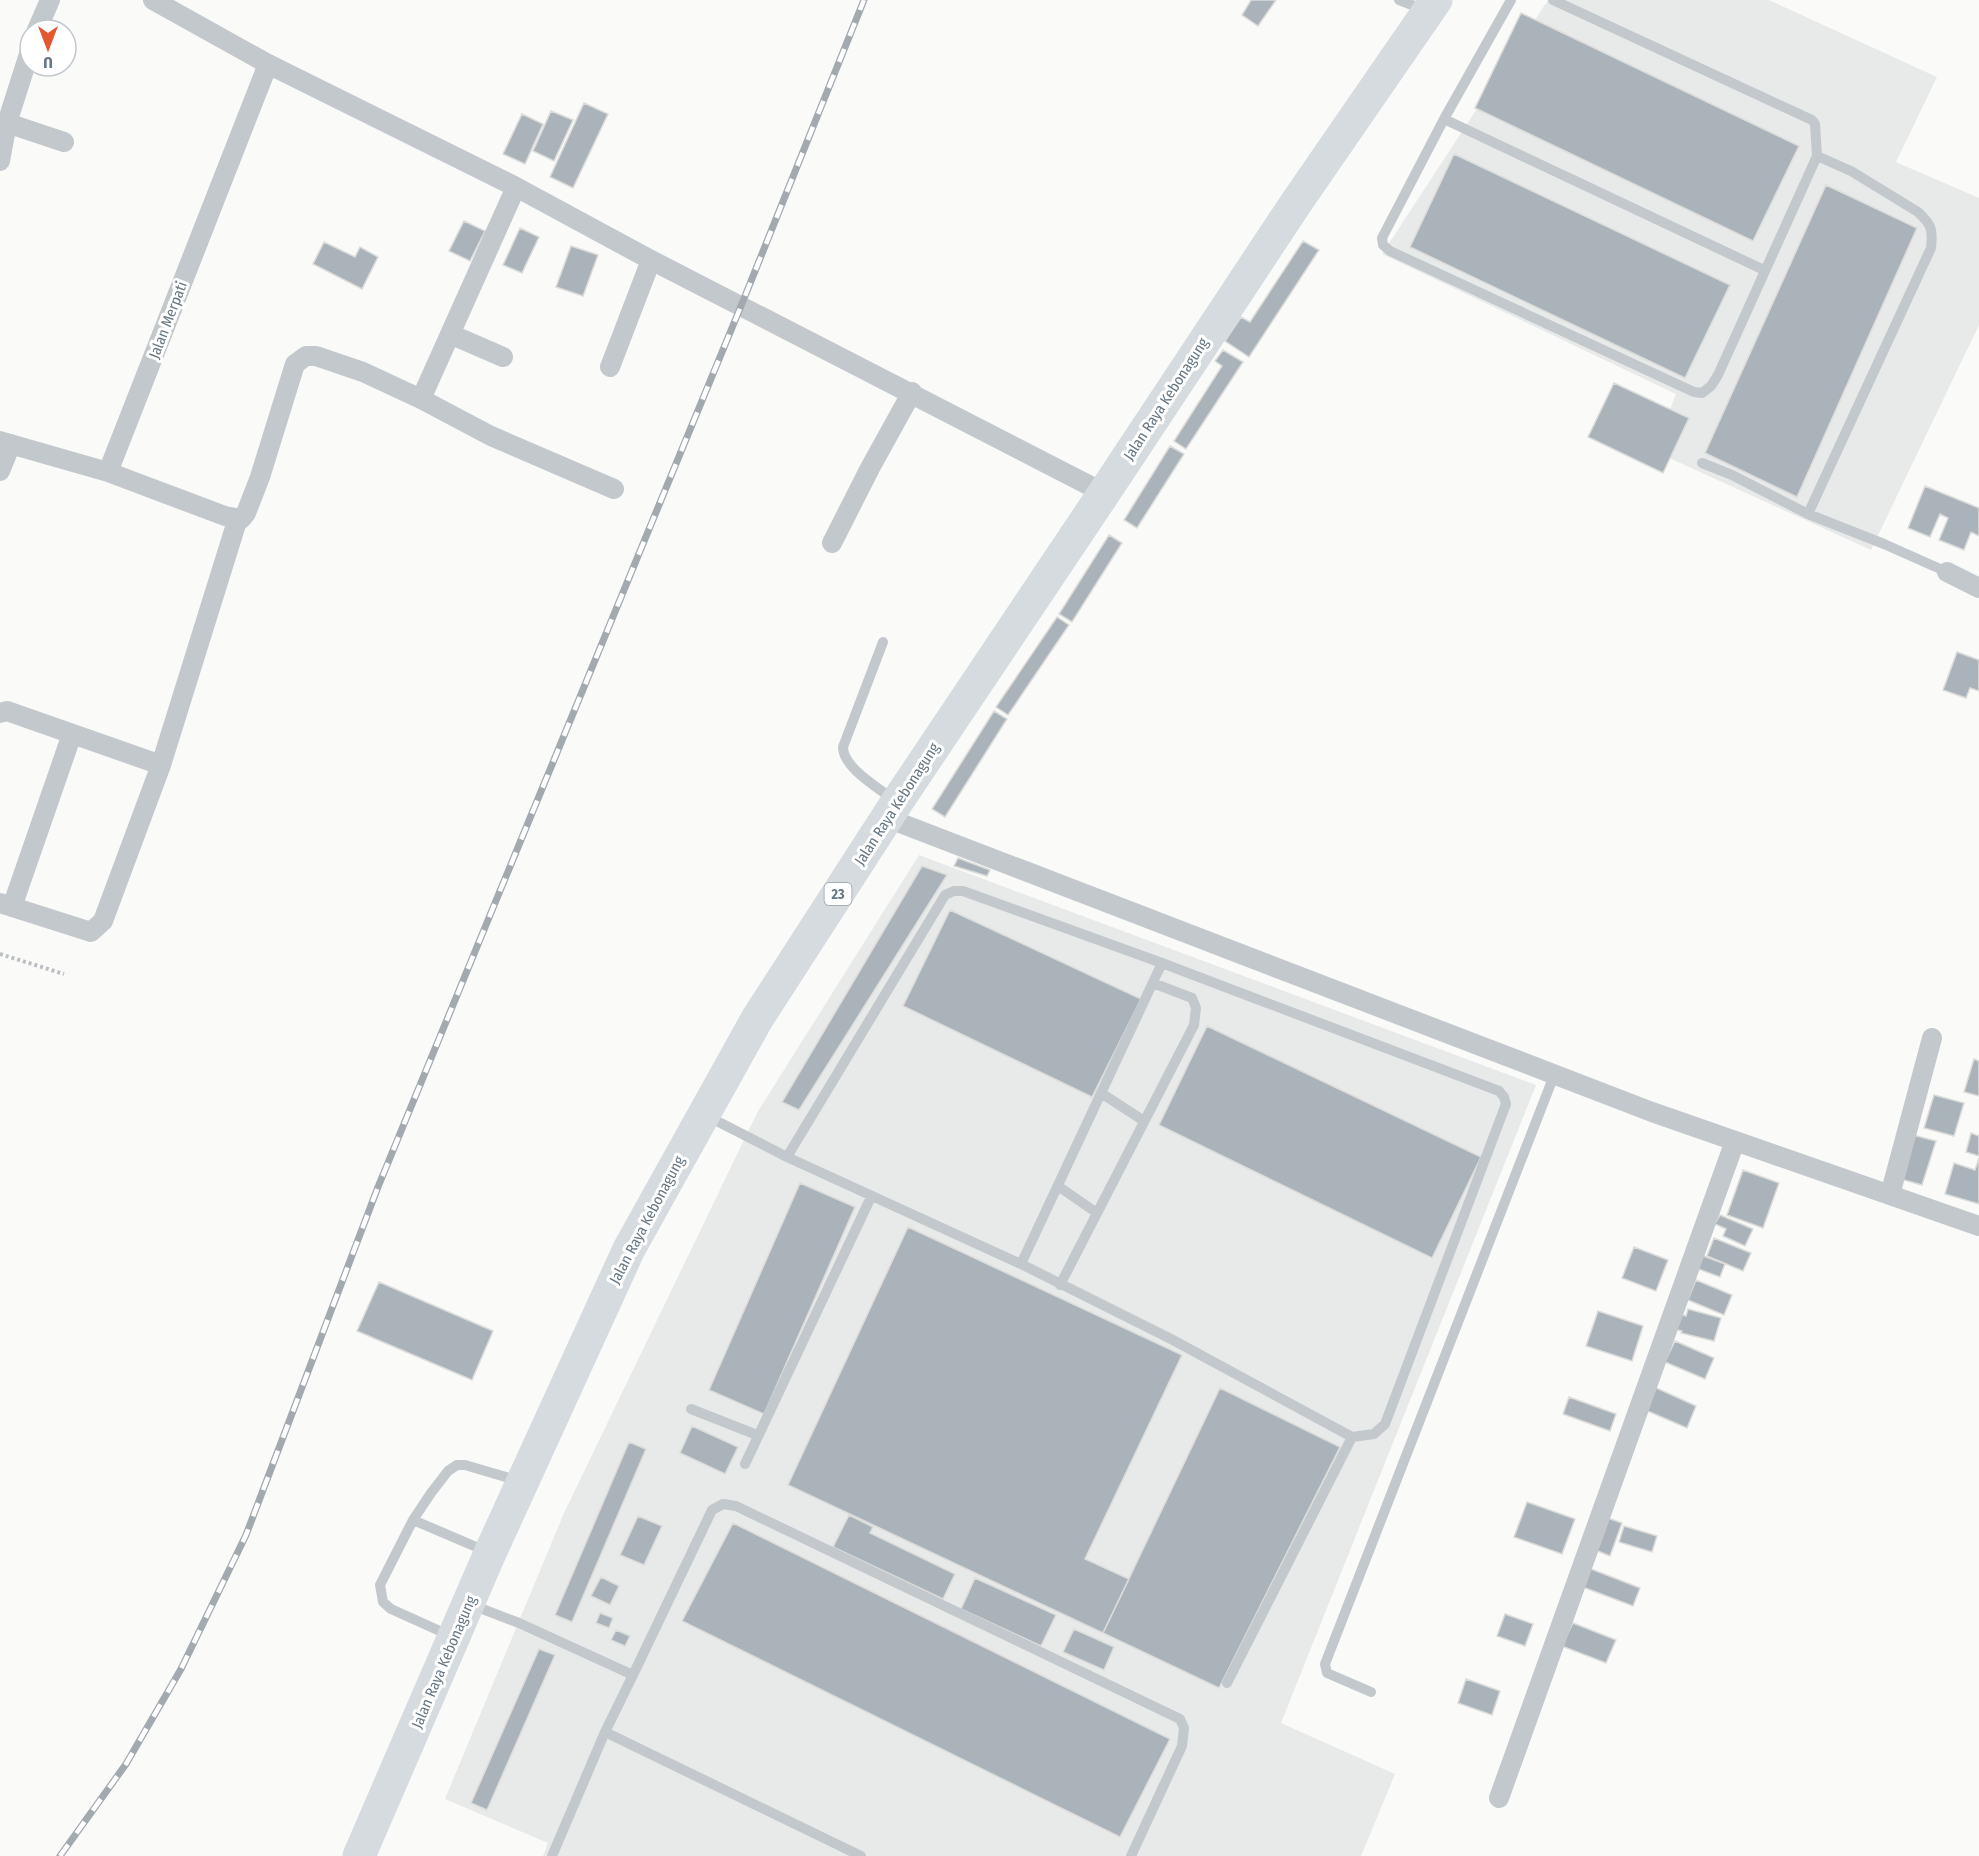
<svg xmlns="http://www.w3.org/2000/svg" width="1979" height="1856" font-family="'Fira Sans Condensed',sans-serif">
  <rect width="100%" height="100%" fill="#fafaf8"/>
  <path fill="#e8e9e9" d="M 1548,0 L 1769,0 L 1937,77 L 1896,162 L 1979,198 L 1979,325 L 1871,550 L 1654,451 L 1676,394 L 1382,254 Z
    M 919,855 L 1536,1085 L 1281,1723 L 1395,1774 L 1361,1856 L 543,1856 L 548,1843 L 445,1799 L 564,1513 L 757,1113 Z"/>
  <path fill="#aab3b9" stroke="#dcdcda" stroke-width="1.5" d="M 1251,0 L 1276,0 L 1258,26 L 1242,15 Z
    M 1521,13 L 1799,146 L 1753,241 L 1475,108 Z
    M 584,103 L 608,114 L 573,188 L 550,177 Z
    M 551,111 L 573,120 L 554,161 L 533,151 Z
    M 522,114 L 543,124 L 525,164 L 503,154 Z
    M 1454,154 L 1730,285 L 1685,378 L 1410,247 Z
    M 1826,185 L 1917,228 L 1797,497 L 1705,453 Z
    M 464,221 L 485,231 L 470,261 L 449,251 Z
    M 520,228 L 539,237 L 522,273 L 503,265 Z
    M 1303,241 L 1319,250 L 1249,357 L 1225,341 L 1241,317 L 1250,322 Z
    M 324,242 L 355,257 L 360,247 L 378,257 L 362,289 L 313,264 Z
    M 571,246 L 598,255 L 583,296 L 556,287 Z
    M 1223,350 L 1243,362 L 1186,449 L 1174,441 L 1222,366 L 1215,361 Z
    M 1614,383 L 1689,418 L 1663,473 L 1588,437 Z
    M 1170,446 L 1184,454 L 1137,528 L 1124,520 Z
    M 1925,486 L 1979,508 L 1979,536 L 1971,532 L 1964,550 L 1939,540 L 1948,518 L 1940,514 L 1930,537 L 1908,528 Z
    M 1109,535 L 1122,543 L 1072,622 L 1059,614 Z
    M 1057,617 L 1069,625 L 1008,715 L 996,707 Z
    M 1957,652 L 1979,660 L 1979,691 L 1970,688 L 1966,698 L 1943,690 Z
    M 994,711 L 1007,719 L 945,817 L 932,809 Z
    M 958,858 L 990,870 L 987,876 L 954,866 Z
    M 922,866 L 947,875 L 799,1110 L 782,1102 Z
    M 950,910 L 1141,999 L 1092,1097 L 903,1006 Z
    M 1207,1026 L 1481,1157 L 1432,1258 L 1159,1125 Z
    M 1974,1059 L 1979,1061 L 1979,1096 L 1964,1092 Z
    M 1934,1095 L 1964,1103 L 1954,1136 L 1924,1128 Z
    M 1971,1133 L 1979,1136 L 1979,1156 L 1966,1152 Z
    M 1909,1134 L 1936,1141 L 1922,1185 L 1897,1178 Z
    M 1979,1158 L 1979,1204 L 1945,1194 L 1954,1163 L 1975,1170 Z
    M 1743,1170 L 1779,1183 L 1763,1228 L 1727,1215 Z
    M 800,1183 L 855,1207 L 764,1414 L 709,1390 Z
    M 1720,1215 L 1753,1229 L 1745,1246 L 1723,1236 L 1726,1229 L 1715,1224 Z
    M 908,1227 L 1182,1355 L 1085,1559 L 1129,1579 L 1103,1633 L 788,1485 Z
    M 1714,1238 L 1751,1253 L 1743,1271 L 1707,1256 Z
    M 1634,1247 L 1668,1260 L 1656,1291 L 1622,1278 Z
    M 1698,1254 L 1725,1264 L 1720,1277 L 1693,1267 Z
    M 1696,1280 L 1732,1295 L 1724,1315 L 1688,1300 Z
    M 379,1282 L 493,1331 L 472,1380 L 357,1331 Z
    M 1688,1309 L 1721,1318 L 1714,1341 L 1681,1333 L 1682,1331 L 1674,1329 L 1679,1314 L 1686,1316 Z
    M 1598,1311 L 1643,1326 L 1632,1361 L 1586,1346 Z
    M 1675,1341 L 1714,1358 L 1705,1379 L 1665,1362 Z
    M 1652,1386 L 1696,1406 L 1687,1428 L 1643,1409 Z
    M 1220,1388 L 1340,1447 L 1219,1688 L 1103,1633 Z
    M 1569,1397 L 1616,1414 L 1610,1431 L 1563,1414 Z
    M 692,1426 L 738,1447 L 725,1474 L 680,1453 Z
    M 629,1442 L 646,1449 L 572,1622 L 555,1615 Z
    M 1527,1502 L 1575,1519 L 1562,1554 L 1514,1537 Z
    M 849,1515 L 873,1527 L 870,1533 L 955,1574 L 943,1599 L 833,1547 Z
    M 638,1516 L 662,1526 L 644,1565 L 620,1555 Z
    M 1605,1517 L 1622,1523 L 1610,1556 L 1593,1549 Z
    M 733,1523 L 1170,1739 L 1120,1837 L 682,1621 Z
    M 1624,1526 L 1657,1536 L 1652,1552 L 1619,1542 Z
    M 1586,1567 L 1640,1588 L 1633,1606 L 1580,1586 Z
    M 601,1577 L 619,1586 L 610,1605 L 591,1596 Z
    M 975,1578 L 1056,1615 L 1041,1646 L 961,1609 Z
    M 600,1613 L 613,1618 L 609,1628 L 596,1623 Z
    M 1505,1614 L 1533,1624 L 1525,1646 L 1497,1636 Z
    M 1573,1623 L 1616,1640 L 1606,1663 L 1559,1645 L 1568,1633 Z
    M 1074,1629 L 1114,1647 L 1104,1670 L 1063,1652 Z
    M 616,1630 L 630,1636 L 625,1646 L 611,1640 Z
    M 539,1649 L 555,1655 L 487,1810 L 471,1803 Z
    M 1466,1679 L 1500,1691 L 1492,1715 L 1458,1703 Z"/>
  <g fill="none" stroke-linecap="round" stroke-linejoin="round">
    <path stroke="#bbbfc2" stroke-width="4" stroke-dasharray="3 3" stroke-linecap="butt" d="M 0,954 L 64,974"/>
    <path stroke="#c3c8cc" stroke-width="10" d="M 1399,0 L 1425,10
      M 1511,0 L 1444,119 L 1382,238 L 1383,245 L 1390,251 L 1694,392 L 1702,393 L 1711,386 L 1718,375 L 1817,156
      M 1553,0 L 1812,120 L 1815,124 L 1817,156 L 1851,171 L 1918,212 C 1932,225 1933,230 1931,248 L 1808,514
      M 1444,119 L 1764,270
      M 1702,463 L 1732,475 L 1808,514 L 1884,544 L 1947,572
      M 883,642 L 843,747 C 843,768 879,788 894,800
      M 1101,1093 L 1144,1121
      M 707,1116 L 787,1157 L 1021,1264 L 1171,1339 L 1352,1437 L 1374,1434 L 1385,1424 L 1506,1104 L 1504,1097 L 1499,1091 L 1162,963 L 963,891 L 954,891 L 945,895 L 787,1157
      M 1058,1186 L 1097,1213
      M 1021,1264 L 1162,963
      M 1060,1285 L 1194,1025 L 1196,1008 L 1192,998 L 1153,983
      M 691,1409 L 757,1435
      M 745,1464 L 871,1197
      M 413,1520 L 488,1552
      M 472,1605 L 519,1623 L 633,1675 L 712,1510 L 723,1504 L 736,1506 L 1180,1719 L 1184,1728 L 1182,1746 L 1131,1856
      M 451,1636 L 391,1609 L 383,1602 L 380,1585 L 413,1520 L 431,1493 L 448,1471 L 457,1465 L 465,1465 L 519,1481
      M 1227,1683 L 1352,1437
      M 1371,1692 L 1327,1673 L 1325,1664 L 1555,1073
      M 605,1732 L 861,1856
      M 552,1856 L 605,1732 L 633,1675"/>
    <path stroke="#c3c8cc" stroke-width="20" d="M 153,0 L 268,64 L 516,187 L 651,260 L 1104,493
      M 37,30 L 50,0
      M 7,123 L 64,142
      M 0,161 L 7,123 L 30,51
      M 450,334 L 503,357
      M 610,367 L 651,260
      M 421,399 L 516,187
      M 0,441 L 108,472 L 225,516 L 241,519 L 246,513 L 260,477 L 295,364 L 306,356 L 316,356 L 363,372 L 421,399 L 491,436 L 614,489
      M 0,471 L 11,444
      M 108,472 L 268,64
      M 832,543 L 870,468 L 912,392
      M 1947,572 L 1979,588
      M 0,713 L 7,711 L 161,765
      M 887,818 L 1652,1112 L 1979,1226
      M 0,903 L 91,932 L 103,921 L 161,765 L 238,518
      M 12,907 L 72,734
      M 1890,1195 L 1932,1038
      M 1499,1798 L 1735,1141"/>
    <path stroke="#d6dbdf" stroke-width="33" d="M 359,1856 L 490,1553 L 629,1249 L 757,1019 L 897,802 L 1104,493 L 1296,203 L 1436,0"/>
    <defs>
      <path id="rail" d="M 60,1856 L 126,1764 L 181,1669 L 246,1535 L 378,1187 L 741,306 L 864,0"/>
    </defs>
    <use href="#rail" stroke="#a2aab0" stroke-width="7"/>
    <use href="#rail" stroke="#fff" stroke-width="4.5" stroke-dasharray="14" stroke-linecap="butt"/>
  </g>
  <g text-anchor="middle" stroke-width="6" stroke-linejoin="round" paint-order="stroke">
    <rect fill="#fff" stroke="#939fa8" stroke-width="1.5" x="824.5" y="883" width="27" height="22" rx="4.5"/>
    <g font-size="14" font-weight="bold" fill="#657683">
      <text x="838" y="899">23</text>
    </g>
    <g font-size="15" fill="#657683" stroke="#fff">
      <text transform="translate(168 320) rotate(-69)" y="5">Jalan Merpati</text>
      <text transform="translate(1166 399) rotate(-57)" y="5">Jalan Raya Kebonagung</text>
      <text transform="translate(897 804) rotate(-57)" y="5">Jalan Raya Kebonagung</text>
      <text transform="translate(647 1220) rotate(-62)" y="5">Jalan Raya Kebonagung</text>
      <text transform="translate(444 1662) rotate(-67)" y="5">Jalan Raya Kebonagung</text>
    </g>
  </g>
  <g transform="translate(48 48) rotate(180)"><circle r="28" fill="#ffffff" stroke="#c1c8cd" stroke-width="1.5"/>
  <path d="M0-4.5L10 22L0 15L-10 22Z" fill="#e4572e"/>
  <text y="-9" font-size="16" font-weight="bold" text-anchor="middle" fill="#657683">U</text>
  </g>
</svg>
